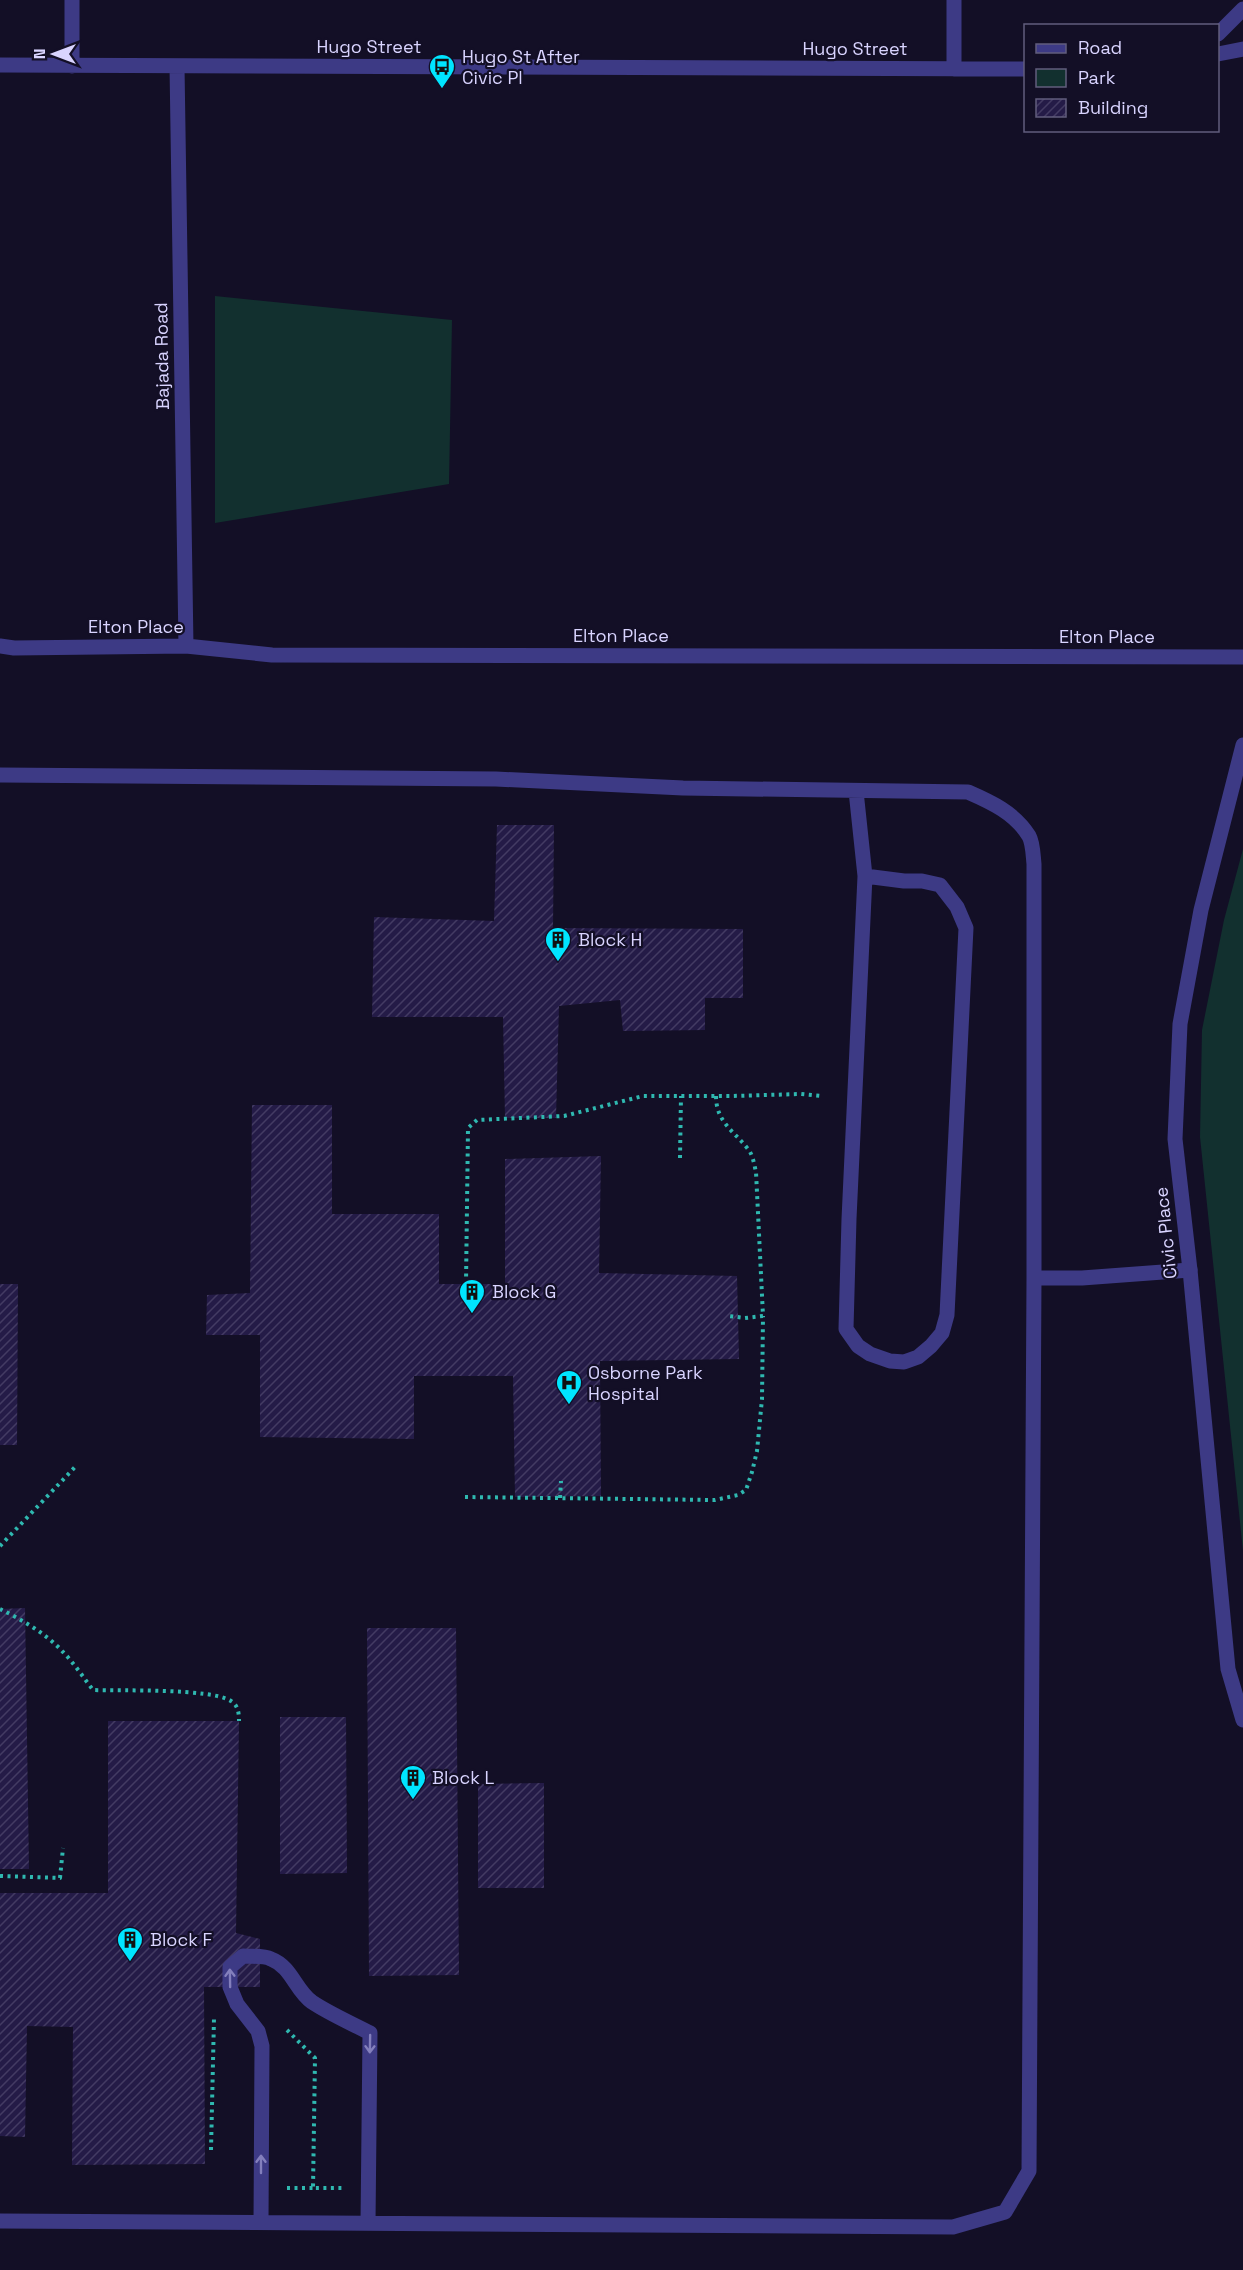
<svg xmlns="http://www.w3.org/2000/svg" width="1243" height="2270" font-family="'Space Grotesk',sans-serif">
  <defs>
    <pattern id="building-hatch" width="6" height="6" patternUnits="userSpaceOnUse" patternTransform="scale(1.5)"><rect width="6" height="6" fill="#241b47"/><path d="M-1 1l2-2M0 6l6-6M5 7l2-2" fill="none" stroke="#433b63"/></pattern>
  </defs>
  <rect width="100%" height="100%" fill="#130f26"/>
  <path fill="#12302f" d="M 215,296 L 452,320 L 449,484 L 215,523 Z
    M 1243,849 L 1243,1551 L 1200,1137 L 1202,1030 L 1224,920 Z"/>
  <path fill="url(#building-hatch)" d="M 497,825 L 554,825 L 553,928 L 743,929 L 743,998 L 705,998 L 705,1030 L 623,1031 L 620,1000 L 559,1006 L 556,1118 L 505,1118 L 503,1017 L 372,1017 L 374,917 L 494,921 Z
    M 252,1105 L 332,1105 L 332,1214 L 439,1214 L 439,1284 L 505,1284 L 505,1159 L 601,1156 L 599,1273 L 737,1276 L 739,1359 L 600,1361 L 601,1496 L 515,1497 L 513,1376 L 414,1376 L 414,1439 L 260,1437 L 260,1335 L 206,1335 L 207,1295 L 250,1293 Z
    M 0,1284 L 18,1284 L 17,1445 L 0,1445 Z
    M 25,1608 L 29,1869 L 0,1869 L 0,1609 Z
    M 367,1628 L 456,1628 L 459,1975 L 369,1976 Z
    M 280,1717 L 346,1717 L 347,1873 L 280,1874 Z
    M 108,1721 L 239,1721 L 236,1933 L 260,1939 L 260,1987 L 204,1987 L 205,2164 L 72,2165 L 73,2027 L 27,2026 L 25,2137 L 0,2136 L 0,1893 L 108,1893 Z
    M 544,1783 L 544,1888 L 478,1888 L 478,1784 Z"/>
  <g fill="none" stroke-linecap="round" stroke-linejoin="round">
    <path stroke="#2fb8b0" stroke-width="4" stroke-dasharray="3 4.5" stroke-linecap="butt" d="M 716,1096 C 716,1122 734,1131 748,1149 C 753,1155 754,1164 756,1172 L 763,1316 L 745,1318 L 729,1316
      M 680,1158 L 681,1096
      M 466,1284 L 468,1128 L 477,1120 L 564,1116 L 643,1096 L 732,1096 L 801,1094 L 821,1096
      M 465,1497 L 715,1500 L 738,1495 L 746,1490 L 752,1472 L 757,1451 L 762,1399 L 763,1316
      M 560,1498 L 561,1481
      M 0,1546 L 77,1465
      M 0,1609 C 21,1619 48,1635 63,1652 C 74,1663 83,1677 93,1690 C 121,1691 211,1688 231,1701 C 238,1705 239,1713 239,1721
      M 0,1876 L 60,1878 L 63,1848
      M 287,2030 L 315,2058 L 313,2188 L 344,2188
      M 211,2150 L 214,2018
      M 287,2188 L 313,2188"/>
    <path stroke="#3d3a85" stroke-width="15" d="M 0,775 L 496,779 L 683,788 L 968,792 C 991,802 1015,813 1029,836 C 1033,843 1033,855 1034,864 L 1034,1278 L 1082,1278 L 1190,1270
      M 856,791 L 865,876 L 849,1219 L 846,1329 L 858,1346 L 870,1354 L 890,1361 L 904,1362 L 918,1357 L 931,1346 L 942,1333 L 947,1315 L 966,928 L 957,907 L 940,885 L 922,881 L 904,881 L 865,876
      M 0,2221 L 953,2227 L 1005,2212 L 1029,2171 L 1034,1278
      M 261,2222 L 262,2046 L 258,2031 L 237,2004 L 230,1987 L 230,1967 L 243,1956 C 252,1957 263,1955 271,1959 C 292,1967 295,1990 312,2002 C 330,2014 351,2023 370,2033 L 368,2223"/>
    <path stroke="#3d3a85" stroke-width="15" d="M 72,0 L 72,66
      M 1218,34 L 1243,9
      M 1218,54 L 1243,49
      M 0,65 L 1026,69
      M 177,66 L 186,646
      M 954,69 L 954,0
      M 0,646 L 14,648 L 186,646 L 272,655 L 1243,657
      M 1243,745 L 1201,910 L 1180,1024 L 1175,1139 L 1190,1270 L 1228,1669 L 1243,1720"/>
  </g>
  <defs><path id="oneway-shaft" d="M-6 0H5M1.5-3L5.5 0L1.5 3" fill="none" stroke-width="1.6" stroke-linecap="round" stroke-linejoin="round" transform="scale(1.5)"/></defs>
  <g stroke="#837fbc">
    <use href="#oneway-shaft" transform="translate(230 1978) rotate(-91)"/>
    <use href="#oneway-shaft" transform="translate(370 2044) rotate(91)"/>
    <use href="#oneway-shaft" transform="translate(261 2164) rotate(-90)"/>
  </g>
  <defs>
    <symbol id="bus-pin" viewBox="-11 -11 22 30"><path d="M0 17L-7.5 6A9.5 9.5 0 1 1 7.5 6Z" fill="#00e5ff" stroke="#130f26"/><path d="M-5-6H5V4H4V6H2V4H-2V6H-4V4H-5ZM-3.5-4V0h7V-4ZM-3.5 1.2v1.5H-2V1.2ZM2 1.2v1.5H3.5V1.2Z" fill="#111"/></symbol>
    <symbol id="building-pin" viewBox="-11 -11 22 30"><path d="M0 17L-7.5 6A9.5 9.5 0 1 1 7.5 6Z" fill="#00e5ff" stroke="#130f26"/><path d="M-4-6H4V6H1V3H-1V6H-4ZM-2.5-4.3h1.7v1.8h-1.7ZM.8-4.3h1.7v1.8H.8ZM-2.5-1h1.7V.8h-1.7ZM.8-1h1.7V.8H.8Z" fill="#111"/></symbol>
    <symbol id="hospital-pin" viewBox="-11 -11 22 30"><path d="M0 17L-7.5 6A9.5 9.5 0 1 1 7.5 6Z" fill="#00e5ff" stroke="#130f26"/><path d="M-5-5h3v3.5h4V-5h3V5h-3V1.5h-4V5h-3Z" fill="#111"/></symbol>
  </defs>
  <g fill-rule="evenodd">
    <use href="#bus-pin" x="427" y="52" width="30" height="40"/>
    <use href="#building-pin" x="543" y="925" width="30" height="40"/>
    <use href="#building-pin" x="457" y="1277" width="30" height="40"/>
    <use href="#hospital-pin" x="554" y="1368" width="30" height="40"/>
    <use href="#building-pin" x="398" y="1763" width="30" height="40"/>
    <use href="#building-pin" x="115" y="1925" width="30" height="40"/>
  </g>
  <g text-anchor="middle" stroke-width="4.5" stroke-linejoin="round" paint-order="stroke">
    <g font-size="18" fill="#d9d4ff" stroke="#130f26">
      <text x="369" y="53">Hugo Street</text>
      <text x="855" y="55">Hugo Street</text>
      <text transform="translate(162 356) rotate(-91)" y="6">Bajada Road</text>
      <text x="136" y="633">Elton Place</text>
      <text x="621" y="642">Elton Place</text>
      <text x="1107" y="643">Elton Place</text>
      <text transform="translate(1166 1233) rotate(-96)" y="6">Civic Place</text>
    </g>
    <g font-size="18" fill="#d9d4ff" stroke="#130f26" text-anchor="start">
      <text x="462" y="63">Hugo St After<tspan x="462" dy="21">Civic Pl</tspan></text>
      <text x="578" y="946">Block H</text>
      <text x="492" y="1298">Block G</text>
      <text x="588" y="1379">Osborne Park<tspan x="588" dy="21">Hospital</tspan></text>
      <text x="432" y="1784">Block L</text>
      <text x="150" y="1946">Block F</text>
    </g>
  </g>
  <rect x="1024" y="24" width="195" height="108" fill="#130f26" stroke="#625e7d" stroke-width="1.5"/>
  <rect x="1036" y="44" width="30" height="9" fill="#3d3a85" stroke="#625e7d" stroke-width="1.5"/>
  <text x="1078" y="54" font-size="18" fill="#d9d4ff">Road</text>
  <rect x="1036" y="69" width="30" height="18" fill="#12302f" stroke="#625e7d" stroke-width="1.5"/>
  <text x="1078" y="84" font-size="18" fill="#d9d4ff">Park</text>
  <rect x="1036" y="99" width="30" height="18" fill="url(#building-hatch)" stroke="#625e7d" stroke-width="1.5"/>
  <text x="1078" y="114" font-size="18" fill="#d9d4ff">Building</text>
  <g transform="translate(54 54) rotate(270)" stroke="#130f26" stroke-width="4.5" paint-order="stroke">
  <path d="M0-4.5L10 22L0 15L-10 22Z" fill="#d9d4ff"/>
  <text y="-9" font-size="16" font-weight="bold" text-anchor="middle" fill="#d9d4ff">N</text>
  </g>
</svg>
